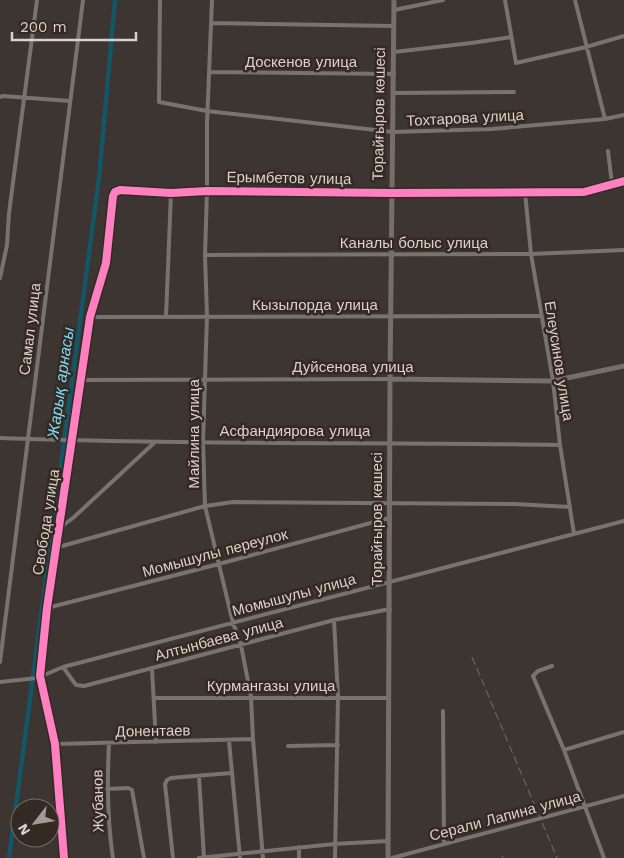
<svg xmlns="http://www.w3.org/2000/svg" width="624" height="858" font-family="'Work Sans',sans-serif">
  <rect width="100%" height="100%" fill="#3c3531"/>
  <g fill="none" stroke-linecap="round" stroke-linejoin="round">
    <path stroke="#155565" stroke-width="4.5" d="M 9,858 L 99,178 L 115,0"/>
    <path stroke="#787370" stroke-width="4" d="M 160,0 L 159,102 L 207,111 L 393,132 L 492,129 L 605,119 L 624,115
      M 212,0 L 207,123 L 207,191 L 205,255 L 207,316 L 203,442 L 205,506 L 233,623 L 241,645 L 251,697 L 253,739 L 263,858
      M 505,0 L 516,63 L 586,47 L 624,36
      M 575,0 L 605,119
      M 394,10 L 443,0
      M 211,23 L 394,26
      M 394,52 L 471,43 L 511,37
      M 209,72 L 394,74
      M 393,93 L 514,92
      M 0,97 L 3,96 L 70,101
      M 608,151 L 612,184
      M 525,192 L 531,254 L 553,381 L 560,445 L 574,534
      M 205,255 L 531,254 L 624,250
      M 0,278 L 7,245 L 9,213 L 37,0
      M 90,317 L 541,316
      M 166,317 L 171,193
      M 81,380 L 390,379
      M 0,438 C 187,445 373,442 560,445
      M 58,529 L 73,518 L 155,442
      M 55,548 L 205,506 L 233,502 L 514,504 L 570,507
      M 47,608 L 219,564 L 389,518
      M 334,620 L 338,697 L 335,858
      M 0,662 C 29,441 55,220 83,0
      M 552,666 L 538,671 L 533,676 L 564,750 L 604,858
      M 63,667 L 76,685 L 84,686 L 334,620 L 390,609
      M 152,669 L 156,742
      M 0,682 L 37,678 L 63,667 L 624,521
      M 154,698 L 389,698
      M 443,711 L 444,844
      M 229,741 L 240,858
      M 109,743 C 107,782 107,819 113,858
      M 55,744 L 253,739
      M 288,746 L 338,745
      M 564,750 L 624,732
      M 199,776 L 204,858
      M 107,789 L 128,788 L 132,790 L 144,858
      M 299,847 L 299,858
      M 64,858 L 55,744 L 40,676 L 47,608 L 90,317 L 106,263 L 113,196 L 115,192 L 120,190 L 171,193 L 207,191 L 392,193 L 584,192 L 624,181
      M 173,858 L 165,784 L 167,780 L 171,778 L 231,773
      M 199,858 L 334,844 L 388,841
      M 392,858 L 624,796"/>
    <path stroke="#766e6b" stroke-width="5" d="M 390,379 L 553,381 L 624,366
      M 388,858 L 390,379 L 394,0"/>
    <path stroke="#76706d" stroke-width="1" stroke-dasharray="8 4" stroke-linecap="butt" d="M 472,657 L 557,858
      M 502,856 L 503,858"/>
    <defs>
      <path id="cycleway" d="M 64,858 L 55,744 L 40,676 L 47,608 L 90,317 L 106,263 L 113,196 L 115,192 L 120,190 L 171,193 L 207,191 L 392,193 L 584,192 L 624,181"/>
    </defs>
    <use href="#cycleway" stroke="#352a23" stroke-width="11"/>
    <use href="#cycleway" stroke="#ff80c0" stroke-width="8"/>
  </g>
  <g text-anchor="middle" stroke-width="5" stroke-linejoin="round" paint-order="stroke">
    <g font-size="15" fill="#d8d1cc" stroke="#352a23">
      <text x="301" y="67">Доскенов улица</text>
      <text transform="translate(379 114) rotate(-89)" y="5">Торайғыров көшесі</text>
      <text transform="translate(465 118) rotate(-3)" y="5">Тохтарова улица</text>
      <text transform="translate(289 178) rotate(1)" y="5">Ерымбетов улица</text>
      <text x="414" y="248">Каналы болыс улица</text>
      <text x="315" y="310">Кызылорда улица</text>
      <text transform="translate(30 329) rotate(-83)" y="5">Самал улица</text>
      <text transform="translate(559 361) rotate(81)" y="5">Елеусинов улица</text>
      <text x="353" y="372">Дуйсенова улица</text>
      <text x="295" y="436">Асфандиярова улица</text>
      <text transform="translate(194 434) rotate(-90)" y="5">Майлина улица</text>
      <text transform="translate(377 519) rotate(-90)" y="5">Торайғыров көшесі</text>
      <text transform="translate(46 522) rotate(-81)" y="5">Свобода улица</text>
      <text transform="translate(215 553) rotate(-15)" y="5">Момышулы переулок</text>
      <text transform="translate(294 595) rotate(-15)" y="5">Момышулы улица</text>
      <text transform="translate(219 639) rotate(-15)" y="5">Алтынбаева улица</text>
      <text x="271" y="691">Курмангазы улица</text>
      <text transform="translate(153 731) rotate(-1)" y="5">Донентаев</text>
      <text transform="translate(98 801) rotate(-91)" y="5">Жубанов</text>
      <text transform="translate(505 816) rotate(-15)" y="5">Серали Лапина улица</text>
    </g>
    <g font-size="16" font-style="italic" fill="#7edaf5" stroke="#352a23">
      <text transform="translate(60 383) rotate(-82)" y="6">Жарық арнасы</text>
    </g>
  </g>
  <g transform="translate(35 823) rotate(239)"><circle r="24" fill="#352a23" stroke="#766d67"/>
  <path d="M0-4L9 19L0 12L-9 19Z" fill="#a19a96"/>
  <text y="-8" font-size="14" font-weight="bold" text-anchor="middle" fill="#d8d1cc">N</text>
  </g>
  <path d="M12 32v8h124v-8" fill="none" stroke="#d8d1cc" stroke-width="2.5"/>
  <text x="20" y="32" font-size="15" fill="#d8d1cc" stroke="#352a23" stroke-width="4" paint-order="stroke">200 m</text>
</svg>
